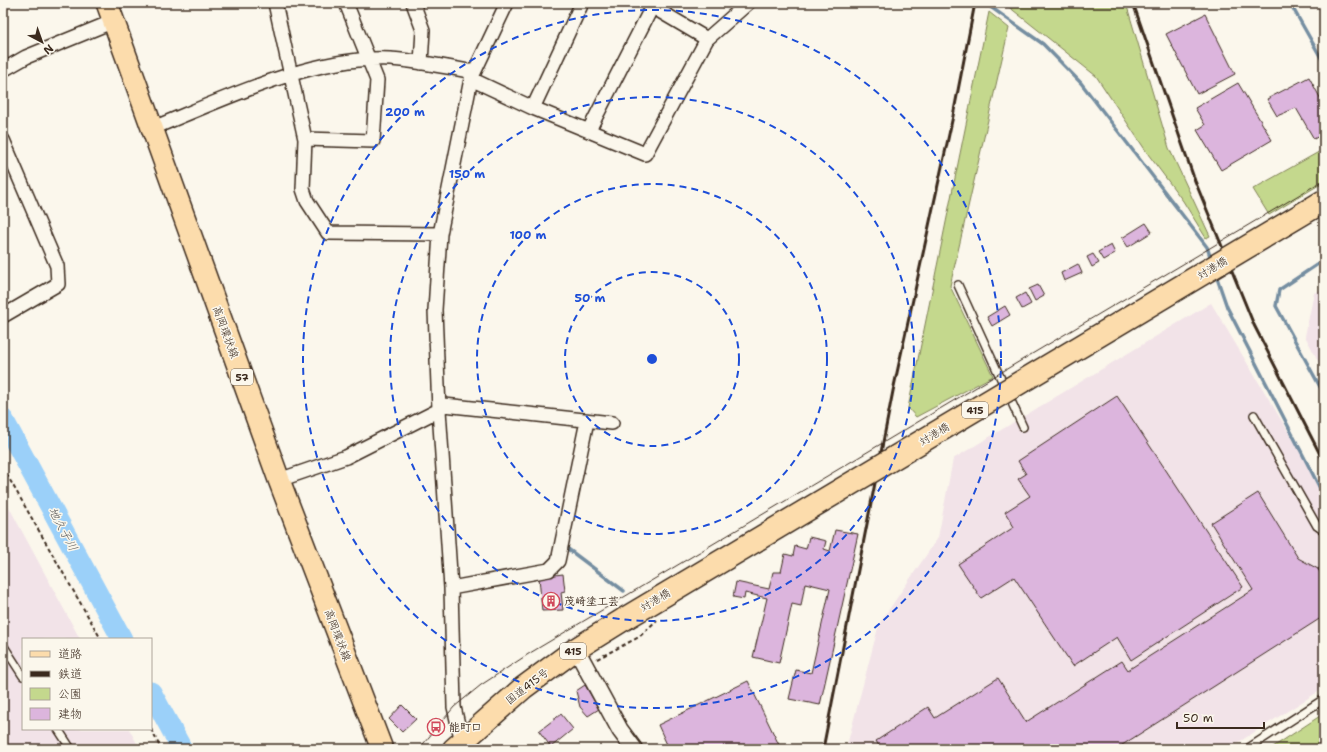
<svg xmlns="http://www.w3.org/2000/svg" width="1327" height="752" font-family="'Shantell Sans','Klee One',sans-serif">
  <rect width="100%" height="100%" fill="#fbf7ec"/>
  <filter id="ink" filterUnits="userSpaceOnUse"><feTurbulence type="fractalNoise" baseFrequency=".025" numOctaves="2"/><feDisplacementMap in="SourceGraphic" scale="8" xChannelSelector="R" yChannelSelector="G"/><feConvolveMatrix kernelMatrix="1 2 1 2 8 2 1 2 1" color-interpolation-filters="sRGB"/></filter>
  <g filter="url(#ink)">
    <path fill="#f2e3e8" d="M 1324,288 L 1324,372 L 1305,336 L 1314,293 Z
      M 1211,303 L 1324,491 L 1324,688 L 1228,749 L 846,749 L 879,624 L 938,538 L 953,459 Z
      M 3,496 L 80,639 L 23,639 L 23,729 L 129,729 L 140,749 L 3,749 Z"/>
    <path fill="#c4d88d" stroke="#808156" d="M 1004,3 L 1126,3 L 1169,148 L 1210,236 L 1206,238 L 1183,201 L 1148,154 L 1096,76 Z
      M 989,12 L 1009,28 L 950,286 L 993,376 L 916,417 L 908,408 Z
      M 1324,149 L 1324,182 L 1269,215 L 1253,189 Z
      M 1323,714 L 1324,749 L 1270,749 Z"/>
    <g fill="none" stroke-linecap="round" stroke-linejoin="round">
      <path stroke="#758ea1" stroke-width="3.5" d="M 985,3 L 1043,44 L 1081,83 L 1207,247 L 1211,259
        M 1290,3 L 1324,63
        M 1324,260 L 1279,290 L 1276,306 L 1324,394
        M 1216,275 L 1227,307 L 1324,496
        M 568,549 L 624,591"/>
      <path stroke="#9bd0f9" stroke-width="21" d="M 3,419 L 122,639
        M 151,692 L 182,749"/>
    </g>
    <path fill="#dcb5dd" stroke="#3b2a1e" d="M 1205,14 L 1235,74 L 1197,94 L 1166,34 Z
      M 1309,77 L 1324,105 L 1324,133 L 1314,139 L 1296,108 L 1277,116 L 1267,99 Z
      M 1238,83 L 1272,140 L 1221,170 L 1197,130 L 1205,125 L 1195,108 Z
      M 1146,223 L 1152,232 L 1128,247 L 1122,238 Z
      M 1111,245 L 1115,253 L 1103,260 L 1098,252 Z
      M 1093,254 L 1099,263 L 1092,267 L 1087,257 Z
      M 1078,264 L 1082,273 L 1064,281 L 1061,273 Z
      M 1038,285 L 1044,296 L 1035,301 L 1029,289 Z
      M 1025,293 L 1031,304 L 1022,309 L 1016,298 Z
      M 1005,306 L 1010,315 L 992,326 L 987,317 Z
      M 1117,396 L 1243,587 L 1131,660 L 1117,637 L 1073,666 L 1014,577 L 981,598 L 958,564 L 1014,527 L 1005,512 L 1030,496 L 1018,479 L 1026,474 L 1018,461 Z
      M 1258,493 L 1298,558 L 1318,569 L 1324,578 L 1324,616 L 1116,749 L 881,749 L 876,741 L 928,707 L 935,718 L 998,678 L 1026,722 L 1122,661 L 1128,670 L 1253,590 L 1211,523 Z
      M 835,530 L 858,534 L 820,705 L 789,699 L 796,670 L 811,673 L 830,589 L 805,583 L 801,606 L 792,604 L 779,663 L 753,657 L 767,598 L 745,593 L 744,599 L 733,597 L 736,582 L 769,589 L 773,572 L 781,572 L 785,554 L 793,556 L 795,546 L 806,549 L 809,537 L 826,541 L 824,549 L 830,551 Z
      M 1324,565 L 1324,578 L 1318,569 Z
      M 563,574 L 565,591 L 561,592 L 563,610 L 542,611 L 539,577 Z
      M 748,681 L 781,749 L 669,749 L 658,725 Z
      M 585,685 L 599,709 L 588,716 L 580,707 L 576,691 Z
      M 402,705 L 416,719 L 402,732 L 389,719 Z
      M 561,714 L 573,729 L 551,747 L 539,731 Z"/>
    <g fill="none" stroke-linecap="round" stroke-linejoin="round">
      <defs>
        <path id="service" d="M 958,285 L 1023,427
          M 1254,415 L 1317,526 L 1324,531
          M 3,645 L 23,676
          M 58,729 L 71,749
          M 1247,749 L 1324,699"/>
        <path id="minor" d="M 275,3 L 305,139 L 303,189 L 307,201 L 328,233 L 440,234
          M 413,3 L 423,30 L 421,63
          M 646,3 L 707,39
          M 3,70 L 26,57 L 114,21
          M 471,79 L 533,108 L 645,154 L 707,39 L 748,3
          M 533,108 L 582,3
          M 153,128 C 224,99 312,56 390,59 C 418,61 447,67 474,72
          M 589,130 L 654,3
          M 305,139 L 373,141 L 377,80 L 346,3
          M 3,140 L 57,266 L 58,284 L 3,316
          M 279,480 L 346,457 L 439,410 L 444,405 L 612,423
          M 451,588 L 549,570 L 558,561 L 587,421
          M 465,745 L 462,742 L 454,707 L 451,588 L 439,410 L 435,310 L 440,234 L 471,79 L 507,3"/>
        <path id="tertiary" d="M 576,649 L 620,730 L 634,749"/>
        <path id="primary" d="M 107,3 L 279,480 L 382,749"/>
        <path id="trunk" d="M 454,749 L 523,688 L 576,649 L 626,618"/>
      </defs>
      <use href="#service" stroke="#3b2a1e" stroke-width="10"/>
      <use href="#minor" stroke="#3b2a1e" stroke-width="16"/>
      <use href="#tertiary" stroke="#3b2a1e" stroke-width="19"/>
      <use href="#primary" stroke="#3b2a1e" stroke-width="24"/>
      <use href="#trunk" stroke="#3b2a1e" stroke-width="25"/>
      <path stroke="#3b2a1e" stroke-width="2" stroke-dasharray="4 3" stroke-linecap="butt" d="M 3,468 L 101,639
        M 597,659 L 639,637 L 657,620
        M 151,729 L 161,749"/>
      <use href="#service" stroke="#fbf7ec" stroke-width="7"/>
      <use href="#minor" stroke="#fbf7ec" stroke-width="13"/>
      <use href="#tertiary" stroke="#fbf7ec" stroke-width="16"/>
      <use href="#primary" stroke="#fcdcac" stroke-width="21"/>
      <use href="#trunk" stroke="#fcdcac" stroke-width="22"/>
      <path stroke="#3b2a1e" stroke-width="1" d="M 419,749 L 454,707 L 481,685 L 530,653 L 1324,180"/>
      <path stroke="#3b2a1e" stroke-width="3" d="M 1133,3 L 1195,181 L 1221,244 L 1254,325 L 1324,462
        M 823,749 L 893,391 L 953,116 L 975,3"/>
      <defs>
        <path id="trunk-bridge" d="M 626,618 L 1324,201"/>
      </defs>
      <use href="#trunk-bridge" stroke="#3b2a1e" stroke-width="25" stroke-linecap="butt"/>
      <use href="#trunk-bridge" stroke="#fcdcac" stroke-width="22"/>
    </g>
  </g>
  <g fill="none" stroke="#1d4ed8" stroke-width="2" stroke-dasharray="7 5">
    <circle cx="652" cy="359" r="87"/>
    <circle cx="652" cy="359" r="175"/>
    <circle cx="652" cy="359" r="262"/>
    <circle cx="652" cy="359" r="349"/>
  </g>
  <defs>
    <symbol id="building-ring" viewBox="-11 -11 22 22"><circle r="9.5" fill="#fbf7ec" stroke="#d1495b" stroke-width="1.5"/><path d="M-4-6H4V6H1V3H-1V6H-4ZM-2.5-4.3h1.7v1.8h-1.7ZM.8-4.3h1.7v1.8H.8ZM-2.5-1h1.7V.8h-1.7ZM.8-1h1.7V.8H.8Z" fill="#d1495b"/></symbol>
    <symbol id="bus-ring" viewBox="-11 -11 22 22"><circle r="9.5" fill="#fbf7ec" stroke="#d1495b" stroke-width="1.5"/><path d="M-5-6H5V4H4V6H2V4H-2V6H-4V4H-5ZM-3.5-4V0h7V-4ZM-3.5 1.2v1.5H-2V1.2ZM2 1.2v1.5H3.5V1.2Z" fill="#d1495b"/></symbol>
  </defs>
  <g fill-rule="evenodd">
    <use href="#building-ring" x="541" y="591" width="20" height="20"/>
    <use href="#bus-ring" x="426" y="717" width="20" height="20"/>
  </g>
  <g text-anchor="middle" stroke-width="3" stroke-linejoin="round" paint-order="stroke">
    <g fill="#fbf7ec" stroke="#75685c" stroke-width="1">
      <rect x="231" y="369" width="22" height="16" rx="3"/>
      <rect x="962" y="402" width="26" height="16" rx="3"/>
      <rect x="560" y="643" width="26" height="16" rx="3"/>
    </g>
    <g font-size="10" font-weight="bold" fill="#3b2a1e">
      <text x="242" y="381">57</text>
      <text x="975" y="414">415</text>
      <text x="573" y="655">415</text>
    </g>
    <g font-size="11" fill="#3b2a1e" stroke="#fbf7ec">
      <text transform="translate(1212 268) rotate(-31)" y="4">対港橋</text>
      <text transform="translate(226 332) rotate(70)" y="4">高岡環状線</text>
      <text transform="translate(934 434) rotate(-31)" y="4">対港橋</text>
      <text transform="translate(655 600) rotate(-31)" y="4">対港橋</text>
      <text transform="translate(338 635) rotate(69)" y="4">高岡環状線</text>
      <text transform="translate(527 686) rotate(-38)" y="4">国道415号</text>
    </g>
    <g font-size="11" font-weight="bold" fill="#3b2a1e" stroke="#fbf7ec" text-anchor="start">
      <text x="564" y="605">茂崎塗工芸</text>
      <text x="449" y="731">能町口</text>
    </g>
    <g font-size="12" font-style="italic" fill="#535455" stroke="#fbf7ec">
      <text transform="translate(63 529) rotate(62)" y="4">地久子川</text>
    </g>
  </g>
  <circle cx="652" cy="359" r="6" fill="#1d4ed8" stroke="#fbf7ec" stroke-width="2"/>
  <g font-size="12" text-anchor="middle" font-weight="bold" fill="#1d4ed8" stroke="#fbf7ec" stroke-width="3" stroke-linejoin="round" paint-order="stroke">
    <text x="405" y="116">200 m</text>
    <text x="467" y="178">150 m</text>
    <text x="528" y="239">100 m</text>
    <text x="590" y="302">50 m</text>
  </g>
  <rect width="1327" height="752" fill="none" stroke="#fbf7ec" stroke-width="16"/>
  <rect x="8" y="8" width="1311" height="736" fill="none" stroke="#3b2a1e" stroke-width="1.5" filter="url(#ink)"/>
  <rect x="22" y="638" width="130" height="92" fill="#fbf7ec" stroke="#aea59a"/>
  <rect x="30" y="651" width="20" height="6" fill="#fcdcac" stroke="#aea59a"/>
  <text x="58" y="658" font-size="12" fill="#3b2a1e">道路</text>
  <rect x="30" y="671" width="20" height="6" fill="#3b2a1e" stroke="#aea59a"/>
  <text x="58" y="678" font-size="12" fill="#3b2a1e">鉄道</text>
  <rect x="30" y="688" width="20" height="12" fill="#c4d88d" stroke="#aea59a"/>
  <text x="58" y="698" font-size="12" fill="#3b2a1e">公園</text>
  <rect x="30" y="708" width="20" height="12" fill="#dcb5dd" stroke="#aea59a"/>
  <text x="58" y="718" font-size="12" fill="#3b2a1e">建物</text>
  <g transform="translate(42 42) rotate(139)" stroke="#fbf7ec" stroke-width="3" paint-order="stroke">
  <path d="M0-3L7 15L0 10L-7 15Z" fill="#3b2a1e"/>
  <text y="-6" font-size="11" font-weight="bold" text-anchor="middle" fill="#3b2a1e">N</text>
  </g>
  <path d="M1177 722v6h87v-6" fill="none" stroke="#3b2a1e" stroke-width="2"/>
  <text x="1183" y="722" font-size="12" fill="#3b2a1e" stroke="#fbf7ec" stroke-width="3" paint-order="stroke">50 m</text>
</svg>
